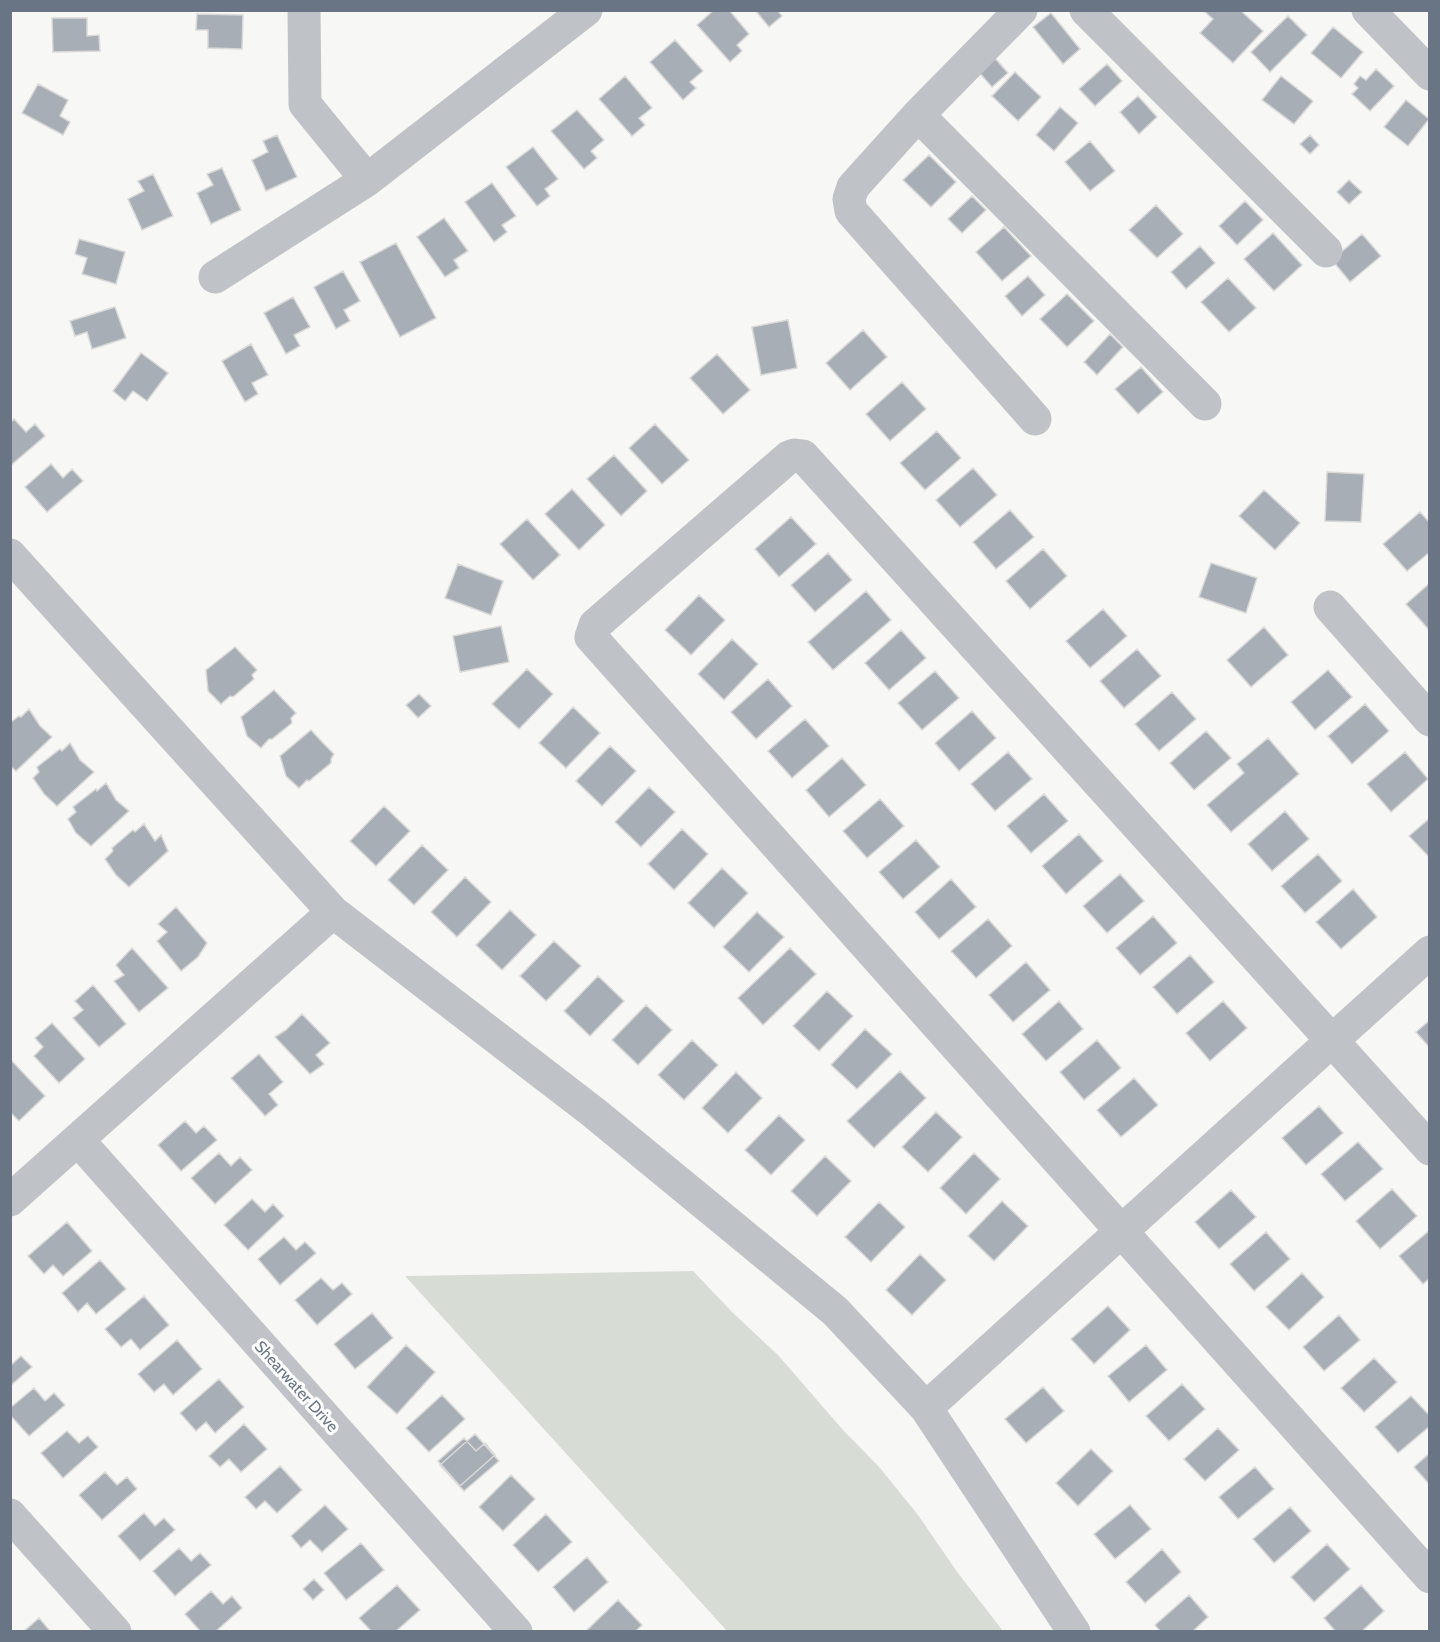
<svg xmlns="http://www.w3.org/2000/svg" width="1440" height="1642" font-family="Cabin,sans-serif">
  <rect width="100%" height="100%" fill="#f7f8f5"/>
  <path fill="#d7dcd5" d="M 693,1271 L 732,1312 L 778,1355 L 843,1430 L 880,1468 L 918,1515 L 958,1573 L 1003,1631 L 727,1631 L 405,1276 Z"/>
  <path fill="#a8aeb5" stroke="#d9d9d8" stroke-width="1.5" d="M 714,10 L 729,10 L 749,34 L 737,45 L 742,51 L 730,62 L 697,25 Z
    M 755,10 L 777,10 L 782,16 L 769,27 Z
    M 1207,10 L 1240,10 L 1263,31 L 1233,63 L 1200,33 L 1213,19 L 1205,12 Z
    M 1051,13 L 1080,49 L 1063,64 L 1033,27 Z
    M 197,14 L 243,15 L 242,49 L 208,48 L 208,30 L 196,30 Z
    M 1288,16 L 1307,35 L 1270,72 L 1251,52 Z
    M 52,18 L 87,18 L 87,36 L 99,35 L 100,51 L 53,52 Z
    M 1333,27 L 1363,52 L 1341,78 L 1311,53 Z
    M 675,40 L 703,71 L 690,82 L 696,88 L 683,100 L 650,62 Z
    M 993,56 L 1008,73 L 992,87 L 977,70 Z
    M 1107,64 L 1122,81 L 1095,106 L 1079,89 Z
    M 1376,69 L 1394,86 L 1370,111 L 1352,94 L 1358,88 L 1354,84 L 1360,76 L 1366,80 Z
    M 1015,72 L 1041,97 L 1018,121 L 992,96 Z
    M 625,76 L 652,108 L 639,118 L 645,125 L 632,136 L 599,99 Z
    M 1281,76 L 1313,101 L 1294,124 L 1262,100 Z
    M 38,84 L 68,100 L 60,116 L 70,122 L 63,135 L 22,113 Z
    M 1138,96 L 1157,117 L 1139,134 L 1120,112 Z
    M 1406,100 L 1429,119 L 1408,146 L 1384,127 Z
    M 1060,107 L 1078,123 L 1054,151 L 1036,135 Z
    M 577,110 L 604,140 L 591,151 L 597,158 L 584,169 L 551,131 Z
    M 277,135 L 297,177 L 266,191 L 252,160 L 268,152 L 263,141 Z
    M 1310,135 L 1319,145 L 1310,154 L 1300,144 Z
    M 1090,141 L 1115,171 L 1090,191 L 1065,162 Z
    M 533,147 L 558,179 L 545,189 L 550,196 L 537,206 L 506,167 Z
    M 929,155 L 956,182 L 931,207 L 903,180 Z
    M 222,168 L 241,210 L 211,224 L 197,193 L 213,185 L 207,174 Z
    M 153,174 L 173,216 L 142,230 L 128,199 L 144,191 L 138,181 Z
    M 1349,180 L 1362,192 L 1349,204 L 1337,192 Z
    M 492,183 L 516,216 L 502,225 L 507,232 L 494,242 L 465,202 Z
    M 972,196 L 986,210 L 962,233 L 948,219 Z
    M 1245,201 L 1263,220 L 1237,245 L 1219,226 Z
    M 1156,205 L 1183,234 L 1157,258 L 1129,230 Z
    M 444,218 L 468,251 L 454,260 L 459,268 L 445,277 L 417,237 Z
    M 1004,227 L 1031,256 L 1002,281 L 976,252 Z
    M 1273,233 L 1302,265 L 1274,291 L 1244,259 Z
    M 1362,234 L 1381,256 L 1350,282 L 1332,260 Z
    M 79,239 L 125,252 L 116,284 L 82,274 L 87,258 L 75,254 Z
    M 396,243 L 436,318 L 400,337 L 360,262 Z
    M 1200,246 L 1215,263 L 1186,289 L 1171,272 Z
    M 343,271 L 360,301 L 344,310 L 350,321 L 336,329 L 314,287 Z
    M 1028,276 L 1045,295 L 1022,316 L 1005,296 Z
    M 1228,278 L 1256,308 L 1229,332 L 1201,302 Z
    M 1067,294 L 1094,321 L 1067,347 L 1040,319 Z
    M 293,297 L 310,327 L 294,335 L 300,346 L 286,354 L 264,313 Z
    M 115,307 L 126,338 L 92,349 L 87,332 L 75,336 L 70,321 Z
    M 788,320 L 797,368 L 761,375 L 752,327 Z
    M 863,330 L 887,357 L 850,390 L 826,363 Z
    M 1110,334 L 1123,347 L 1097,375 L 1084,362 Z
    M 251,344 L 268,375 L 252,383 L 258,394 L 245,402 L 222,361 Z
    M 141,353 L 168,373 L 147,401 L 133,391 L 125,401 L 113,391 Z
    M 717,354 L 750,390 L 723,414 L 690,378 Z
    M 1141,367 L 1163,392 L 1138,414 L 1115,389 Z
    M 902,382 L 926,409 L 890,441 L 866,414 Z
    M 14,419 L 26,432 L 35,424 L 45,436 L 10,466 L 10,423 Z
    M 655,424 L 689,460 L 662,484 L 629,448 Z
    M 937,431 L 961,458 L 925,490 L 900,463 Z
    M 614,455 L 647,491 L 621,516 L 587,479 Z
    M 51,464 L 63,478 L 72,469 L 83,481 L 47,512 L 25,487 Z
    M 973,468 L 997,495 L 960,527 L 936,500 Z
    M 1327,472 L 1364,474 L 1361,522 L 1325,521 Z
    M 572,489 L 605,525 L 579,550 L 545,514 Z
    M 1264,490 L 1300,523 L 1275,550 L 1239,516 Z
    M 1010,510 L 1034,537 L 996,569 L 973,542 Z
    M 1420,512 L 1430,523 L 1430,552 L 1407,571 L 1383,544 Z
    M 791,517 L 816,544 L 779,577 L 755,549 Z
    M 527,519 L 560,555 L 533,580 L 500,544 Z
    M 1043,549 L 1067,576 L 1030,609 L 1006,581 Z
    M 828,553 L 852,580 L 815,612 L 791,585 Z
    M 1211,563 L 1257,578 L 1246,613 L 1199,597 Z
    M 458,564 L 503,581 L 491,615 L 445,598 Z
    M 1430,583 L 1430,631 L 1406,604 Z
    M 866,591 L 891,620 L 833,670 L 808,642 Z
    M 699,595 L 725,620 L 691,655 L 665,630 Z
    M 1103,609 L 1127,636 L 1090,668 L 1066,641 Z
    M 501,626 L 509,662 L 460,672 L 453,636 Z
    M 1264,627 L 1288,655 L 1251,687 L 1227,660 Z
    M 901,630 L 926,658 L 889,690 L 865,663 Z
    M 732,639 L 758,664 L 724,700 L 698,674 Z
    M 235,647 L 257,670 L 252,675 L 254,679 L 233,697 L 230,696 L 221,704 L 208,691 L 206,670 Z
    M 1137,649 L 1161,676 L 1124,708 L 1100,681 Z
    M 527,669 L 553,694 L 519,729 L 492,704 Z
    M 1328,670 L 1352,697 L 1315,730 L 1291,702 Z
    M 935,671 L 959,698 L 922,730 L 898,703 Z
    M 768,679 L 792,706 L 756,739 L 731,712 Z
    M 274,690 L 296,713 L 291,718 L 292,723 L 272,739 L 269,739 L 261,748 L 247,736 L 241,717 Z
    M 1172,692 L 1196,719 L 1159,751 L 1135,724 Z
    M 419,694 L 431,706 L 418,718 L 406,705 Z
    M 1365,704 L 1389,731 L 1352,764 L 1328,736 Z
    M 573,707 L 600,733 L 566,768 L 539,743 Z
    M 29,709 L 40,726 L 52,737 L 16,771 L 10,766 L 10,723 L 19,716 L 21,717 Z
    M 972,711 L 996,738 L 959,771 L 935,743 Z
    M 805,719 L 829,746 L 792,778 L 768,751 Z
    M 311,730 L 323,743 L 334,754 L 331,759 L 331,763 L 309,781 L 307,780 L 299,788 L 286,776 L 280,756 Z
    M 1206,731 L 1231,758 L 1194,790 L 1170,763 Z
    M 1268,738 L 1299,774 L 1231,832 L 1207,805 L 1244,773 L 1237,764 Z
    M 70,743 L 80,760 L 94,772 L 57,806 L 44,794 L 33,778 L 39,772 L 37,767 L 60,749 L 62,751 Z
    M 610,746 L 636,771 L 602,806 L 576,781 Z
    M 1008,752 L 1032,779 L 995,811 L 971,784 Z
    M 1405,752 L 1428,779 L 1391,812 L 1367,784 Z
    M 842,758 L 866,785 L 829,817 L 806,790 Z
    M 106,783 L 116,800 L 129,811 L 91,846 L 76,833 L 68,819 L 76,812 L 73,807 L 96,789 L 97,791 Z
    M 649,787 L 675,812 L 641,847 L 615,822 Z
    M 1044,794 L 1068,821 L 1031,853 L 1007,826 Z
    M 880,799 L 904,826 L 867,858 L 843,831 Z
    M 384,806 L 410,831 L 376,866 L 350,841 Z
    M 1285,811 L 1309,839 L 1272,871 L 1248,844 Z
    M 1430,818 L 1430,858 L 1409,836 Z
    M 144,824 L 155,841 L 161,835 L 168,851 L 129,887 L 116,875 L 105,859 L 113,851 L 112,848 L 133,830 L 135,832 Z
    M 682,829 L 708,854 L 674,890 L 648,864 Z
    M 1079,834 L 1103,861 L 1066,894 L 1042,866 Z
    M 916,840 L 940,867 L 903,899 L 879,872 Z
    M 422,845 L 448,870 L 414,905 L 388,880 Z
    M 1318,854 L 1342,881 L 1305,913 L 1281,886 Z
    M 722,868 L 748,893 L 714,928 L 688,903 Z
    M 1120,874 L 1144,901 L 1107,933 L 1083,906 Z
    M 465,877 L 491,902 L 457,937 L 431,912 Z
    M 951,879 L 976,907 L 939,939 L 915,912 Z
    M 1353,889 L 1377,917 L 1341,949 L 1316,922 Z
    M 176,907 L 207,943 L 198,957 L 181,971 L 157,941 L 167,932 L 158,924 Z
    M 510,910 L 536,935 L 502,970 L 476,945 Z
    M 757,912 L 784,937 L 749,972 L 723,947 Z
    M 1153,916 L 1177,943 L 1140,975 L 1116,948 Z
    M 988,919 L 1012,946 L 976,978 L 951,951 Z
    M 554,941 L 581,966 L 546,1001 L 520,976 Z
    M 132,948 L 168,988 L 139,1012 L 114,981 L 124,975 L 116,965 Z
    M 790,948 L 816,974 L 763,1025 L 738,998 Z
    M 1190,955 L 1214,982 L 1177,1014 L 1153,987 Z
    M 1026,962 L 1050,990 L 1013,1022 L 989,995 Z
    M 598,976 L 624,1001 L 590,1036 L 564,1011 Z
    M 93,985 L 126,1024 L 99,1047 L 73,1018 L 83,1010 L 75,1001 Z
    M 827,991 L 853,1016 L 819,1051 L 793,1026 Z
    M 1059,1001 L 1083,1029 L 1046,1061 L 1022,1034 Z
    M 1223,1001 L 1247,1028 L 1210,1061 L 1186,1033 Z
    M 646,1005 L 672,1030 L 638,1065 L 612,1040 Z
    M 302,1014 L 330,1043 L 316,1055 L 324,1064 L 310,1074 L 275,1037 L 286,1030 Z
    M 1430,1020 L 1430,1048 L 1416,1032 Z
    M 52,1023 L 85,1059 L 59,1083 L 34,1056 L 43,1047 L 35,1038 Z
    M 865,1029 L 892,1054 L 857,1089 L 831,1065 Z
    M 692,1040 L 718,1065 L 684,1100 L 658,1075 Z
    M 1097,1040 L 1121,1068 L 1084,1100 L 1060,1072 Z
    M 259,1054 L 283,1082 L 269,1094 L 278,1105 L 265,1116 L 231,1078 Z
    M 11,1060 L 45,1096 L 19,1121 L 10,1112 Z
    M 900,1071 L 926,1098 L 874,1148 L 847,1121 Z
    M 736,1072 L 762,1098 L 728,1133 L 702,1108 Z
    M 1134,1078 L 1158,1105 L 1121,1137 L 1097,1110 Z
    M 1319,1106 L 1343,1133 L 1306,1165 L 1282,1138 Z
    M 936,1112 L 962,1137 L 928,1172 L 902,1147 Z
    M 779,1115 L 805,1140 L 771,1175 L 745,1150 Z
    M 185,1121 L 196,1133 L 204,1126 L 217,1140 L 181,1171 L 158,1145 Z
    M 1358,1142 L 1383,1169 L 1345,1201 L 1321,1174 Z
    M 219,1153 L 231,1166 L 240,1157 L 252,1170 L 215,1204 L 191,1178 Z
    M 974,1153 L 1000,1179 L 966,1214 L 940,1188 Z
    M 825,1156 L 851,1181 L 817,1216 L 791,1191 Z
    M 1392,1189 L 1417,1216 L 1380,1249 L 1356,1221 Z
    M 1231,1190 L 1256,1217 L 1219,1249 L 1195,1222 Z
    M 252,1199 L 265,1212 L 273,1204 L 284,1216 L 248,1250 L 224,1225 Z
    M 1002,1201 L 1028,1226 L 994,1261 L 968,1236 Z
    M 879,1202 L 905,1227 L 871,1262 L 845,1237 Z
    M 67,1222 L 92,1251 L 63,1276 L 53,1265 L 44,1274 L 28,1256 Z
    M 1430,1230 L 1430,1278 L 1423,1284 L 1399,1256 Z
    M 1266,1232 L 1290,1259 L 1254,1291 L 1230,1264 Z
    M 284,1237 L 296,1250 L 305,1242 L 316,1253 L 280,1285 L 258,1259 Z
    M 920,1254 L 946,1280 L 912,1315 L 886,1290 Z
    M 100,1260 L 126,1289 L 96,1314 L 87,1303 L 78,1312 L 62,1293 Z
    M 1302,1273 L 1324,1297 L 1289,1330 L 1266,1307 Z
    M 321,1278 L 333,1290 L 342,1283 L 352,1294 L 317,1325 L 295,1300 Z
    M 144,1296 L 169,1325 L 140,1350 L 131,1339 L 121,1347 L 105,1329 Z
    M 1108,1306 L 1130,1330 L 1094,1364 L 1071,1339 Z
    M 372,1313 L 393,1338 L 355,1369 L 334,1344 Z
    M 1339,1315 L 1360,1340 L 1324,1371 L 1303,1347 Z
    M 177,1340 L 202,1369 L 173,1395 L 164,1384 L 154,1392 L 138,1374 Z
    M 406,1345 L 435,1372 L 397,1414 L 367,1387 Z
    M 1146,1345 L 1167,1370 L 1129,1402 L 1108,1376 Z
    M 21,1356 L 32,1367 L 10,1386 L 10,1361 L 12,1364 Z
    M 1374,1358 L 1397,1382 L 1364,1412 L 1341,1388 Z
    M 219,1379 L 244,1407 L 215,1433 L 206,1422 L 196,1431 L 180,1413 Z
    M 1182,1384 L 1205,1409 L 1169,1441 L 1146,1416 Z
    M 1043,1387 L 1064,1411 L 1026,1443 L 1005,1419 Z
    M 34,1388 L 45,1401 L 54,1393 L 65,1405 L 29,1436 L 10,1415 L 10,1408 Z
    M 442,1395 L 465,1419 L 429,1452 L 406,1428 Z
    M 1411,1396 L 1430,1416 L 1430,1426 L 1398,1453 L 1375,1427 Z
    M 244,1424 L 267,1449 L 241,1472 L 229,1459 L 220,1467 L 209,1456 Z
    M 1218,1428 L 1239,1450 L 1205,1481 L 1184,1459 Z
    M 67,1431 L 79,1443 L 88,1436 L 98,1447 L 63,1478 L 41,1453 Z
    M 475,1434 L 499,1461 L 464,1491 L 440,1465 Z
    M 464,1438 L 476,1451 L 485,1443 L 495,1455 L 460,1486 L 438,1461 Z
    M 1091,1449 L 1113,1471 L 1078,1506 L 1056,1483 Z
    M 1430,1453 L 1430,1485 L 1414,1467 Z
    M 280,1466 L 302,1490 L 277,1513 L 265,1501 L 256,1509 L 245,1497 Z
    M 1255,1467 L 1274,1489 L 1238,1519 L 1219,1497 Z
    M 105,1472 L 117,1485 L 127,1477 L 137,1489 L 102,1520 L 79,1495 Z
    M 511,1475 L 535,1499 L 503,1531 L 479,1507 Z
    M 325,1505 L 348,1529 L 322,1552 L 310,1540 L 301,1548 L 291,1536 Z
    M 1130,1505 L 1151,1529 L 1115,1559 L 1094,1534 Z
    M 1290,1507 L 1311,1531 L 1274,1563 L 1253,1539 Z
    M 144,1513 L 155,1526 L 164,1518 L 175,1530 L 140,1561 L 118,1536 Z
    M 546,1514 L 572,1542 L 538,1572 L 513,1545 Z
    M 361,1543 L 384,1570 L 346,1600 L 324,1573 Z
    M 1327,1544 L 1350,1569 L 1314,1602 L 1291,1577 Z
    M 179,1548 L 191,1561 L 200,1553 L 211,1565 L 175,1596 L 153,1571 Z
    M 1162,1549 L 1181,1572 L 1145,1603 L 1126,1582 Z
    M 587,1557 L 608,1582 L 574,1612 L 553,1587 Z
    M 314,1579 L 324,1590 L 313,1600 L 303,1589 Z
    M 397,1585 L 420,1610 L 395,1632 L 372,1632 L 359,1618 Z
    M 1361,1585 L 1384,1611 L 1361,1632 L 1336,1632 L 1324,1618 Z
    M 211,1591 L 223,1604 L 232,1596 L 242,1608 L 215,1632 L 201,1632 L 185,1614 Z
    M 1189,1595 L 1208,1617 L 1192,1632 L 1161,1632 L 1155,1625 Z
    M 618,1600 L 642,1625 L 635,1632 L 588,1632 L 587,1630 Z
    M 39,1618 L 51,1632 L 23,1632 Z"/>
  <g fill="none" stroke-linecap="round" stroke-linejoin="round">
    <path stroke="#bfc3c7" stroke-width="33" d="M 304,10 L 305,104 L 367,180 L 586,10
      M 1021,10 L 918,115 L 853,187 L 849,199 L 851,211 L 1035,419
      M 1086,10 L 1326,251
      M 1368,10 L 1430,74
      M 918,115 L 1205,404
      M 215,277 L 367,180
      M 10,555 L 333,912 L 593,1112 L 835,1311 L 926,1408 L 1074,1632
      M 1330,607 L 1430,720
      M 78,1140 L 516,1632
      M 1430,1149 L 803,456 L 795,455 L 789,457 L 595,625 L 591,637 L 1430,1577
      M 10,1200 L 333,912
      M 926,1408 L 1430,952
      M 10,1515 L 115,1632"/>
  </g>
  <g text-anchor="middle" stroke-width="6" stroke-linejoin="round" paint-order="stroke">
    <g font-size="16" fill="#697584" stroke="#fff">
      <text transform="translate(297 1386) rotate(48)" y="6">Shearwater Drive</text>
    </g>
  </g>
  <rect width="1440" height="1642" fill="none" stroke="#697584" stroke-width="24"/>
</svg>
